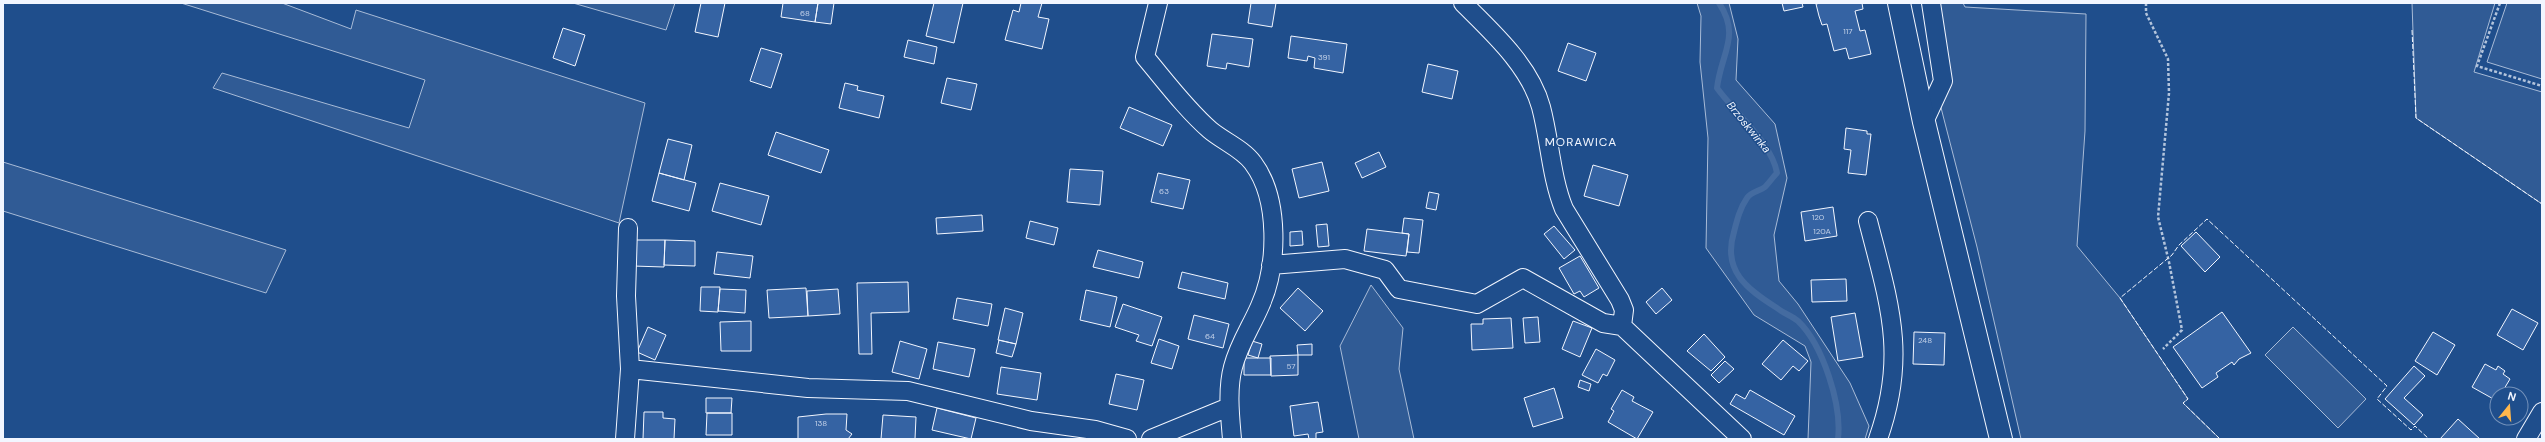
<svg xmlns="http://www.w3.org/2000/svg" width="2545" height="442" font-family="'DM Sans',sans-serif">
  <rect width="100%" height="100%" fill="#1f4e8c"/>
  <path fill="#305b95" stroke="#a8bbd7" d="M 181,3 L 282,3 L 351,29 L 356,10 L 645,103 L 619,223 L 213,88 L 222,73 L 409,128 L 425,80 Z
    M 573,3 L 675,3 L 666,30 Z
    M 1697,3 L 1729,3 L 1738,39 L 1736,80 L 1775,124 L 1787,178 L 1774,235 L 1779,281 L 1798,304 L 1850,383 L 1869,426 L 1865,439 L 1808,439 L 1811,362 L 1805,346 L 1754,315 L 1706,248 L 1708,138 L 1700,62 L 1701,16 Z
    M 1937,3 L 1963,3 L 1965,7 L 2086,14 L 2085,131 L 2077,246 L 2120,298 L 2188,399 L 2183,403 L 2220,439 L 2021,439 L 1977,247 L 1939,100 Z
    M 2412,3 L 2495,3 L 2474,72 L 2542,92 L 2542,204 L 2416,118 Z
    M 2507,3 L 2542,3 L 2542,79 L 2487,62 Z
    M 3,162 L 286,250 L 266,293 L 3,211 Z
    M 1371,285 L 1403,328 L 1399,369 L 1414,439 L 1359,439 L 1340,346 Z
    M 2293,327 L 2366,399 L 2338,428 L 2265,355 Z"/>
  <g fill="none" stroke-linecap="round" stroke-linejoin="round">
    <path stroke="#446ba0" stroke-width="6" d="M 1719,3 C 1741,36 1721,53 1717,88 C 1735,113 1772,143 1777,173 C 1773,177 1769,183 1765,187 C 1760,191 1751,192 1747,198 C 1740,208 1737,220 1734,232 C 1722,271 1747,289 1777,308 C 1783,313 1792,316 1798,321 C 1823,345 1842,405 1838,439"/>
  </g>
  <path fill="#3563a3" stroke="#f2f6ff" d="M 701,3 L 725,3 L 718,37 L 695,32 Z
    M 783,3 L 818,3 L 815,22 L 781,17 Z
    M 818,3 L 834,3 L 831,24 L 815,22 Z
    M 934,3 L 963,3 L 954,43 L 926,36 Z
    M 1021,3 L 1042,3 L 1038,17 L 1049,19 L 1042,49 L 1005,40 L 1013,10 L 1019,12 Z
    M 1251,3 L 1276,3 L 1272,27 L 1248,23 Z
    M 1782,3 L 1802,3 L 1803,7 L 1784,11 Z
    M 1821,3 L 1862,3 L 1863,9 L 1855,11 L 1860,31 L 1865,30 L 1871,54 L 1849,59 L 1846,48 L 1834,51 L 1827,24 L 1822,25 L 1819,16 L 1816,4 Z
    M 563,28 L 585,35 L 575,66 L 553,58 Z
    M 1212,34 L 1253,39 L 1249,67 L 1227,63 L 1226,69 L 1207,66 Z
    M 1291,36 L 1347,44 L 1343,73 L 1314,68 L 1315,58 L 1308,56 L 1307,61 L 1288,58 Z
    M 908,40 L 937,47 L 934,64 L 904,57 Z
    M 1568,43 L 1596,53 L 1586,81 L 1558,71 Z
    M 761,48 L 782,54 L 771,88 L 750,81 Z
    M 1428,64 L 1458,71 L 1452,99 L 1422,92 Z
    M 947,78 L 977,84 L 971,110 L 941,103 Z
    M 845,83 L 858,86 L 857,90 L 884,96 L 879,118 L 839,108 Z
    M 1129,107 L 1172,125 L 1163,146 L 1120,128 Z
    M 1846,128 L 1867,131 L 1867,134 L 1871,134 L 1866,175 L 1848,173 L 1851,150 L 1844,149 Z
    M 776,132 L 829,150 L 821,173 L 768,155 Z
    M 668,139 L 692,145 L 684,180 L 659,173 Z
    M 1379,152 L 1386,167 L 1362,178 L 1355,163 Z
    M 1322,162 L 1329,191 L 1299,198 L 1292,169 Z
    M 1593,165 L 1628,175 L 1619,206 L 1584,196 Z
    M 1070,169 L 1103,171 L 1100,205 L 1067,202 Z
    M 659,173 L 696,183 L 689,211 L 652,201 Z
    M 1158,173 L 1190,180 L 1183,209 L 1151,202 Z
    M 720,183 L 769,196 L 761,225 L 712,211 Z
    M 1429,192 L 1439,194 L 1436,210 L 1426,208 Z
    M 1833,207 L 1837,236 L 1805,241 L 1801,212 Z
    M 982,215 L 983,231 L 937,234 L 936,218 Z
    M 1404,218 L 1423,220 L 1419,253 L 1407,252 L 1409,234 L 1402,233 Z
    M 1030,221 L 1058,228 L 1054,245 L 1026,238 Z
    M 1327,224 L 1329,246 L 1318,247 L 1316,225 Z
    M 1554,226 L 1575,250 L 1564,259 L 1544,234 Z
    M 1367,229 L 1409,234 L 1406,256 L 1364,251 Z
    M 1302,231 L 1303,245 L 1290,246 L 1290,232 Z
    M 2196,232 L 2220,257 L 2205,272 L 2181,246 Z
    M 634,240 L 665,240 L 664,267 L 633,266 Z
    M 665,240 L 695,241 L 695,266 L 664,265 Z
    M 1098,250 L 1143,262 L 1139,278 L 1093,267 Z
    M 717,252 L 753,256 L 750,278 L 714,274 Z
    M 1580,256 L 1599,288 L 1584,297 L 1580,291 L 1574,294 L 1559,268 Z
    M 1182,272 L 1228,283 L 1225,299 L 1178,288 Z
    M 1846,279 L 1847,301 L 1812,302 L 1811,280 Z
    M 908,282 L 909,312 L 871,313 L 872,354 L 859,354 L 857,283 Z
    M 701,287 L 720,287 L 718,312 L 700,311 Z
    M 806,288 L 808,316 L 769,318 L 767,290 Z
    M 1298,288 L 1323,311 L 1305,331 L 1280,308 Z
    M 1662,288 L 1672,300 L 1656,314 L 1646,302 Z
    M 720,289 L 746,290 L 745,313 L 718,311 Z
    M 838,289 L 840,314 L 808,316 L 807,291 Z
    M 1086,290 L 1117,297 L 1110,327 L 1080,320 Z
    M 957,298 L 992,304 L 988,326 L 953,319 Z
    M 1123,304 L 1162,317 L 1152,346 L 1136,341 L 1139,335 L 1115,327 Z
    M 1005,308 L 1023,313 L 1016,344 L 998,340 Z
    M 2512,309 L 2538,323 L 2523,350 L 2497,335 Z
    M 2222,312 L 2251,353 L 2239,359 L 2234,365 L 2232,362 L 2216,373 L 2218,377 L 2202,388 L 2173,347 Z
    M 1855,313 L 1863,357 L 1838,361 L 1831,317 Z
    M 1194,315 L 1229,324 L 1223,348 L 1188,339 Z
    M 1538,317 L 1540,342 L 1525,343 L 1523,318 Z
    M 1511,318 L 1513,348 L 1472,350 L 1471,324 L 1483,324 L 1483,319 Z
    M 751,321 L 751,351 L 721,351 L 720,322 Z
    M 1573,321 L 1592,328 L 1580,357 L 1562,349 Z
    M 648,327 L 666,335 L 655,360 L 637,352 Z
    M 1914,332 L 1945,333 L 1944,365 L 1913,364 Z
    M 2433,332 L 2455,345 L 2437,375 L 2415,361 Z
    M 1704,334 L 1725,357 L 1711,371 L 1687,351 Z
    M 1159,339 L 1179,346 L 1172,369 L 1151,363 Z
    M 999,340 L 1016,344 L 1012,357 L 996,353 Z
    M 1783,340 L 1808,361 L 1799,371 L 1793,366 L 1781,380 L 1762,364 Z
    M 900,341 L 927,349 L 919,379 L 892,372 Z
    M 1252,341 L 1262,344 L 1258,358 L 1248,355 Z
    M 938,342 L 975,349 L 969,377 L 933,369 Z
    M 1312,344 L 1312,355 L 1298,355 L 1297,345 Z
    M 1596,349 L 1615,360 L 1607,376 L 1603,374 L 1598,383 L 1582,375 Z
    M 1298,355 L 1298,375 L 1271,376 L 1270,356 Z
    M 1244,358 L 1271,358 L 1271,375 L 1244,375 Z
    M 1725,361 L 1734,369 L 1719,383 L 1711,375 Z
    M 2485,364 L 2496,370 L 2498,366 L 2505,371 L 2503,374 L 2510,379 L 2501,394 L 2497,394 L 2497,401 L 2472,387 Z
    M 2414,366 L 2425,376 L 2404,398 L 2423,415 L 2414,425 L 2385,399 Z
    M 1001,367 L 1041,373 L 1037,400 L 997,394 Z
    M 1116,374 L 1144,380 L 1137,410 L 1109,404 Z
    M 1580,380 L 1591,384 L 1589,391 L 1578,387 Z
    M 1554,388 L 1563,418 L 1533,427 L 1524,398 Z
    M 1622,390 L 1634,397 L 1632,401 L 1653,412 L 1637,439 L 1608,422 L 1614,411 L 1611,409 Z
    M 1750,390 L 1795,416 L 1784,435 L 1730,404 L 1736,394 L 1745,399 Z
    M 706,398 L 732,398 L 731,413 L 706,413 Z
    M 1318,402 L 1323,432 L 1316,433 L 1316,439 L 1309,439 L 1308,434 L 1294,436 L 1290,406 Z
    M 937,408 L 976,418 L 971,439 L 932,430 Z
    M 644,412 L 663,412 L 663,418 L 675,419 L 674,439 L 643,439 Z
    M 707,413 L 732,413 L 732,435 L 706,435 Z
    M 826,414 L 847,414 L 846,430 L 852,434 L 848,439 L 798,439 L 798,417 Z
    M 883,415 L 916,417 L 915,439 L 881,439 Z
    M 2458,419 L 2480,439 L 2440,439 Z"/>
  <g fill="none" stroke-linecap="round" stroke-linejoin="round">
    <defs>
      <path id="street" d="M 1158,3 L 1145,57 C 1166,82 1186,109 1210,130 C 1223,141 1243,149 1253,163 C 1280,199 1278,266 1260,306 C 1251,327 1239,344 1233,367 C 1227,389 1230,416 1232,439
        M 1463,3 C 1492,32 1530,66 1541,107 C 1550,141 1551,177 1564,209 L 1620,300 L 1624,310 L 1622,326
        M 1924,122 L 1943,81 L 1931,3
        M 1868,221 C 1889,303 1908,355 1878,439
        M 1271,265 L 1345,259 L 1385,270 L 1399,289 L 1477,304 L 1523,278 L 1603,323 L 1622,326 L 1742,439
        M 630,369 L 808,388 L 908,391 L 1031,421 L 1095,430 L 1127,439
        M 625,439 L 630,369 L 626,296 L 628,228
        M 1151,439 L 1229,407
        M 2526,439 L 2542,412"/>
      <path id="secondary" d="M 1899,3 L 1924,122 L 2001,439"/>
    </defs>
    <use href="#street" stroke="#f2f6ff" stroke-width="20"/>
    <use href="#secondary" stroke="#f2f6ff" stroke-width="24"/>
    <path stroke="#b3c4dc" stroke-width="2.5" stroke-dasharray="3 2" stroke-linecap="butt" d="M 2146,3 L 2146,13 L 2168,59 L 2169,93 L 2158,217 L 2169,262 L 2182,330 L 2163,349
      M 2500,3 L 2477,66 L 2542,86"/>
    <use href="#street" stroke="#1f4e8c" stroke-width="18"/>
    <use href="#secondary" stroke="#1f4e8c" stroke-width="22"/>
    <path stroke="#f2f6ff" stroke-width="1" stroke-dasharray="5 2" stroke-linecap="butt" d="M 2412,30 L 2416,118 L 2542,204
      M 2220,439 L 2183,403 L 2188,399 L 2120,298 L 2172,255 L 2179,245 L 2207,219 L 2387,386 L 2377,399 L 2411,430 L 2415,426 L 2429,439"/>
  </g>
  <g text-anchor="middle" stroke-width="3" stroke-linejoin="round" paint-order="stroke">
    <g font-size="8" fill="#c3d1e8">
      <text x="805" y="16">68</text>
      <text x="1848" y="34">117</text>
      <text x="1324" y="60">391</text>
      <text x="1164" y="194">63</text>
      <text x="1818" y="220">120</text>
      <text x="1822" y="234">120A</text>
      <text x="1210" y="339">64</text>
      <text x="1925" y="343">248</text>
      <text x="1291" y="369">57</text>
      <text x="821" y="426">138</text>
    </g>
    <g font-size="11" font-style="italic" fill="#f2f6ff" stroke="#1f4e8c">
      <text transform="translate(1749 127) rotate(51)" y="4">Brzoskwinka</text>
    </g>
    <g font-size="12" letter-spacing="1" fill="#f2f6ff" stroke="#1f4e8c">
      <text x="1581" y="146">MORAWICA</text>
    </g>
  </g>
  <rect width="2545" height="442" fill="none" stroke="#f2f6ff" stroke-width="8"/>
  <g transform="translate(2509 406) rotate(17)"><circle r="19" fill="#1f4e8c" stroke="#7391ba"/>
  <path d="M0-3L7 15L0 10L-7 15Z" fill="#ffb74d"/>
  <text y="-6" font-size="11" font-weight="bold" text-anchor="middle" fill="#f2f6ff">N</text>
  </g>
</svg>
